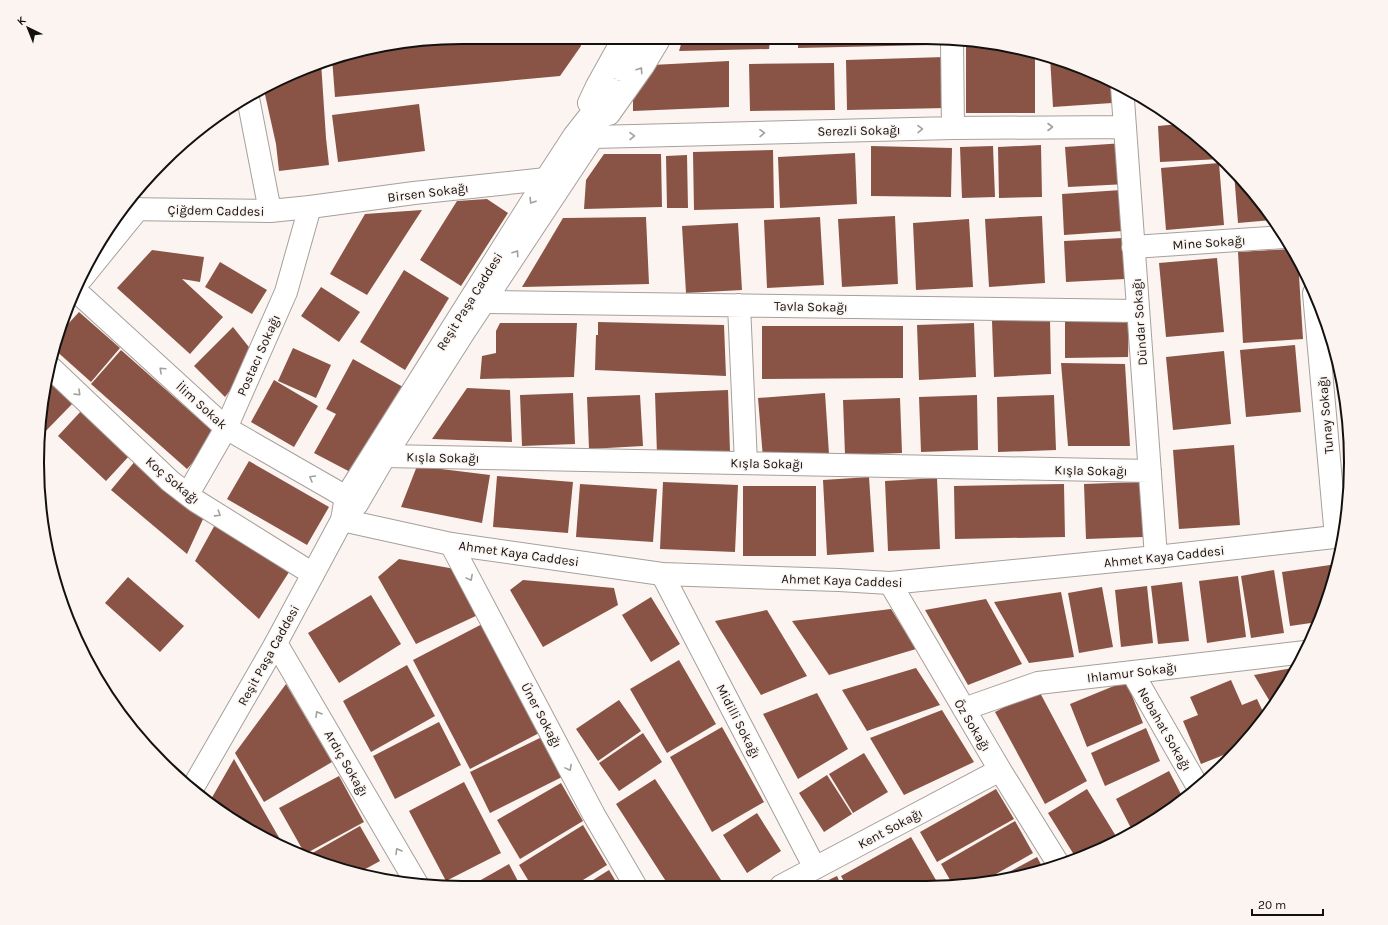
<svg xmlns="http://www.w3.org/2000/svg" width="1388" height="925" font-family="Karla,sans-serif">
  <rect width="100%" height="100%" fill="#fbf4f0"/>
  <path fill="#895445" d="M 420,41 L 580,41 L 581,46 L 560,76 L 335,97 L 332,58 L 398,43 Z
    M 682,41 L 770,41 L 769,49 L 679,51 Z
    M 798,41 L 932,41 L 932,45 L 798,48 Z
    M 966,41 L 981,41 L 1035,53 L 1035,113 L 966,113 Z
    M 945,57 L 947,108 L 847,110 L 846,60 Z
    M 1050,57 L 1062,60 L 1110,80 L 1112,103 L 1053,107 Z
    M 729,61 L 729,107 L 633,111 L 633,91 L 652,65 Z
    M 321,62 L 326,138 L 329,165 L 279,171 L 276,144 L 264,90 Z
    M 834,63 L 835,110 L 750,111 L 749,64 Z
    M 419,104 L 425,151 L 338,162 L 332,115 Z
    M 1179,124 L 1206,143 L 1221,159 L 1160,162 L 1158,126 Z
    M 205,125 L 164,169 L 160,166 L 182,143 Z
    M 1124,143 L 1127,184 L 1068,187 L 1065,147 Z
    M 1041,145 L 1042,197 L 999,198 L 998,147 Z
    M 871,146 L 952,148 L 951,197 L 871,196 Z
    M 993,146 L 995,197 L 962,198 L 960,147 Z
    M 773,150 L 774,208 L 694,210 L 693,152 Z
    M 855,153 L 857,204 L 780,208 L 778,157 Z
    M 604,154 L 661,154 L 662,207 L 584,209 L 586,180 Z
    M 687,155 L 688,208 L 667,208 L 666,156 Z
    M 1219,163 L 1224,225 L 1166,230 L 1161,168 Z
    M 1234,173 L 1263,204 L 1273,220 L 1238,223 Z
    M 1121,190 L 1123,231 L 1064,235 L 1062,194 Z
    M 487,199 L 508,213 L 461,286 L 420,260 L 457,201 Z
    M 422,210 L 367,295 L 330,274 L 365,214 Z
    M 895,216 L 898,284 L 842,287 L 838,219 Z
    M 1042,216 L 1045,283 L 989,287 L 985,219 Z
    M 646,217 L 649,284 L 522,287 L 563,218 Z
    M 820,217 L 824,285 L 767,288 L 764,220 Z
    M 969,219 L 973,287 L 916,290 L 913,223 Z
    M 738,223 L 742,290 L 686,293 L 682,226 Z
    M 1123,238 L 1125,279 L 1066,282 L 1064,241 Z
    M 1291,249 L 1298,260 L 1303,339 L 1243,343 L 1238,252 Z
    M 152,250 L 204,257 L 200,282 L 182,279 L 223,317 L 190,354 L 117,288 Z
    M 1217,258 L 1224,332 L 1166,337 L 1159,263 Z
    M 220,262 L 267,290 L 252,314 L 205,287 Z
    M 404,270 L 449,298 L 405,370 L 360,342 Z
    M 321,287 L 360,312 L 339,342 L 301,316 Z
    M 79,312 L 120,348 L 91,382 L 53,348 L 57,336 Z
    M 1050,319 L 1051,374 L 994,377 L 992,321 Z
    M 1129,321 L 1128,357 L 1065,358 L 1065,322 Z
    M 598,322 L 724,325 L 726,376 L 595,370 L 596,335 L 598,335 Z
    M 500,323 L 577,323 L 574,377 L 480,379 L 482,356 L 496,353 L 496,331 Z
    M 974,323 L 976,377 L 919,380 L 917,325 Z
    M 762,326 L 903,326 L 903,378 L 762,379 Z
    M 233,327 L 256,356 L 225,397 L 194,366 Z
    M 1295,345 L 1301,412 L 1246,417 L 1240,350 Z
    M 293,348 L 331,365 L 316,398 L 278,381 Z
    M 121,350 L 217,435 L 187,469 L 91,384 Z
    M 1224,351 L 1231,424 L 1173,430 L 1166,357 Z
    M 353,359 L 403,387 L 354,474 L 314,453 L 336,414 L 326,409 Z
    M 1061,363 L 1125,364 L 1130,446 L 1068,446 Z
    M 47,377 L 74,402 L 38,439 L 38,434 Z
    M 274,380 L 318,406 L 294,447 L 251,422 Z
    M 467,388 L 510,390 L 512,442 L 432,439 Z
    M 728,390 L 730,452 L 657,455 L 655,393 Z
    M 573,393 L 575,444 L 522,446 L 520,395 Z
    M 825,393 L 829,454 L 763,458 L 758,398 Z
    M 640,395 L 643,446 L 589,449 L 587,397 Z
    M 977,395 L 978,450 L 921,452 L 919,397 Z
    M 1054,395 L 1056,450 L 998,452 L 997,397 Z
    M 900,398 L 902,453 L 845,455 L 843,400 Z
    M 83,409 L 131,454 L 106,481 L 58,436 Z
    M 1234,445 L 1240,525 L 1179,529 L 1173,450 Z
    M 136,460 L 204,517 L 187,554 L 111,490 Z
    M 249,461 L 329,507 L 307,545 L 227,499 Z
    M 417,466 L 490,475 L 482,523 L 401,507 Z
    M 497,476 L 573,482 L 568,533 L 493,527 Z
    M 869,477 L 874,552 L 827,555 L 823,480 Z
    M 937,478 L 940,549 L 888,551 L 885,481 Z
    M 663,482 L 738,485 L 735,552 L 660,549 Z
    M 1141,482 L 1143,537 L 1086,539 L 1084,484 Z
    M 580,484 L 657,489 L 653,542 L 576,537 Z
    M 1064,484 L 1065,537 L 955,539 L 954,486 Z
    M 743,486 L 816,486 L 816,556 L 743,556 Z
    M 217,521 L 291,569 L 259,619 L 195,561 Z
    M 399,559 L 455,569 L 480,614 L 416,644 L 378,577 Z
    M 1337,564 L 1328,599 L 1318,622 L 1290,626 L 1282,572 Z
    M 1274,570 L 1284,633 L 1251,638 L 1241,576 Z
    M 1238,576 L 1246,637 L 1207,643 L 1199,581 Z
    M 128,577 L 184,626 L 160,652 L 105,603 Z
    M 523,580 L 614,588 L 618,605 L 543,647 L 510,590 Z
    M 1182,582 L 1189,641 L 1158,644 L 1151,586 Z
    M 1147,586 L 1153,643 L 1121,647 L 1115,590 Z
    M 1102,587 L 1113,647 L 1079,653 L 1068,593 Z
    M 1061,592 L 1074,657 L 1029,663 L 994,602 Z
    M 371,595 L 401,644 L 339,683 L 308,633 Z
    M 651,597 L 680,644 L 651,662 L 622,615 Z
    M 986,599 L 1022,664 L 968,685 L 925,610 Z
    M 891,609 L 916,649 L 829,675 L 792,621 Z
    M 767,610 L 807,676 L 761,695 L 715,621 Z
    M 486,622 L 543,731 L 470,769 L 413,660 Z
    M 679,660 L 716,724 L 667,753 L 630,689 Z
    M 407,665 L 435,716 L 371,752 L 343,701 Z
    M 1298,667 L 1294,675 L 1272,705 L 1254,675 Z
    M 916,668 L 940,705 L 867,731 L 842,690 Z
    M 1231,680 L 1242,705 L 1257,699 L 1265,716 L 1245,743 L 1241,748 L 1201,764 L 1183,721 L 1198,715 L 1190,697 Z
    M 1126,681 L 1143,723 L 1087,747 L 1070,704 Z
    M 286,684 L 332,762 L 264,802 L 235,753 Z
    M 1038,689 L 1087,781 L 1045,804 L 995,712 Z
    M 817,693 L 848,749 L 798,779 L 763,714 Z
    M 619,700 L 641,731 L 598,761 L 576,729 Z
    M 942,710 L 974,762 L 904,795 L 870,738 Z
    M 439,722 L 461,765 L 395,799 L 373,756 Z
    M 722,727 L 764,802 L 712,832 L 670,757 Z
    M 1146,728 L 1160,761 L 1105,786 L 1091,753 Z
    M 643,733 L 662,762 L 619,791 L 599,763 Z
    M 542,737 L 562,777 L 490,813 L 470,772 Z
    M 864,753 L 888,792 L 853,813 L 829,774 Z
    M 234,759 L 285,848 L 275,844 L 210,801 Z
    M 1169,771 L 1184,800 L 1133,832 L 1116,799 Z
    M 827,775 L 852,814 L 824,832 L 799,793 Z
    M 339,776 L 364,822 L 305,854 L 279,808 Z
    M 655,779 L 725,886 L 669,886 L 616,804 Z
    M 464,782 L 501,853 L 446,881 L 409,811 Z
    M 561,783 L 583,821 L 520,859 L 497,820 Z
    M 996,789 L 1014,819 L 937,862 L 920,832 Z
    M 1087,789 L 1119,841 L 1113,844 L 1076,858 L 1048,813 Z
    M 757,813 L 781,851 L 747,873 L 723,835 Z
    M 1015,821 L 1033,853 L 982,882 L 954,887 L 941,864 Z
    M 583,825 L 607,865 L 575,885 L 531,885 L 519,865 Z
    M 360,826 L 380,861 L 358,873 L 326,865 L 311,859 L 309,855 Z
    M 911,837 L 940,887 L 847,887 L 841,876 Z
    M 1037,857 L 1044,870 L 1035,874 L 994,880 Z
    M 509,864 L 520,885 L 472,885 Z
    M 609,870 L 618,885 L 585,885 Z
    M 837,876 L 842,887 L 816,886 Z"/>
  <g fill="none" stroke-linecap="round" stroke-linejoin="round">
    <defs>
      <path id="street" d="M 952,41 L 953,128
        M 1122,86 L 1156,557
        M 248,98 L 270,211
        M 593,137 L 953,128 L 1125,127
        M 1133,247 L 1284,237
        M 82,278 L 138,209
        M 75,290 L 226,428 L 346,497
        M 1314,293 L 1336,537
        M 484,302 L 1138,311
        M 739,305 L 746,463
        M 49,366 L 170,481 L 196,501 L 313,574
        M 385,456 L 1150,471
        M 188,494 L 226,428 L 286,292 L 310,207
        M 451,544 L 594,815 L 635,885
        M 662,574 L 815,868
        M 890,583 L 1000,770 L 1059,865
        M 276,643 L 417,884
        M 1132,672 L 1198,787
        M 964,709 L 1038,683 L 1305,652
        M 781,886 L 1000,770"/>
      <path id="secondary" d="M 122,209 L 270,211 L 310,207 L 414,193 L 546,179
        M 342,520 L 451,544 L 662,574 L 839,580 L 890,583 L 1156,557 L 1343,536"/>
      <path id="primary" d="M 622,70 L 639,41
        M 589,103 L 597,86 L 622,41
        M 609,114 L 643,66 L 658,41
        M 192,789 L 276,643 L 342,520 L 357,504 L 385,456 L 464,332 L 593,137 L 611,89 L 574,136 L 546,179 L 346,497 L 342,520"/>
    </defs>
    <use href="#street" stroke="#a6a09c" stroke-width="24"/>
    <use href="#secondary" stroke="#a6a09c" stroke-width="24"/>
    <use href="#primary" stroke="#a6a09c" stroke-width="24"/>
    <use href="#street" stroke="#fff" stroke-width="22"/>
    <use href="#secondary" stroke="#fff" stroke-width="22"/>
    <use href="#primary" stroke="#fff" stroke-width="22"/>
  </g>
  <defs><path id="oneway-chevron" d="M-2-3.5L2.5 0L-2 3.5" fill="none" stroke-width="1.6" stroke-linecap="round" stroke-linejoin="round"/></defs>
  <g stroke="#a1a09f">
    <use href="#oneway-chevron" transform="translate(640 70) rotate(-56)"/>
    <use href="#oneway-chevron" transform="translate(1050 127)"/>
    <use href="#oneway-chevron" transform="translate(920 129) rotate(-1)"/>
    <use href="#oneway-chevron" transform="translate(762 133) rotate(-1)"/>
    <use href="#oneway-chevron" transform="translate(632 136) rotate(-1)"/>
    <use href="#oneway-chevron" transform="translate(532 201) rotate(122)"/>
    <use href="#oneway-chevron" transform="translate(516 253) rotate(-56)"/>
    <use href="#oneway-chevron" transform="translate(162 370) rotate(-137)"/>
    <use href="#oneway-chevron" transform="translate(78 393) rotate(44)"/>
    <use href="#oneway-chevron" transform="translate(312 478) rotate(-150)"/>
    <use href="#oneway-chevron" transform="translate(218 514) rotate(32)"/>
    <use href="#oneway-chevron" transform="translate(470 578) rotate(62)"/>
    <use href="#oneway-chevron" transform="translate(318 714) rotate(-120)"/>
    <use href="#oneway-chevron" transform="translate(569 768) rotate(62)"/>
    <use href="#oneway-chevron" transform="translate(398 851) rotate(-120)"/>
  </g>
  <g text-anchor="middle" stroke-width="3" stroke-linejoin="round" paint-order="stroke">
    <g font-size="13" fill="#131110" stroke="#fbf4f0">
      <text transform="translate(859 130) rotate(-1)" y="5">Serezli Sokağı</text>
      <text transform="translate(428 192) rotate(-7)" y="5">Birsen Sokağı</text>
      <text transform="translate(216 210) rotate(1)" y="5">Çiğdem Caddesi</text>
      <text transform="translate(1209 242) rotate(-4)" y="5">Mine Sokağı</text>
      <text transform="translate(469 301) rotate(-58)" y="5">Reşit Paşa Caddesi</text>
      <text transform="translate(811 306) rotate(1)" y="5">Tavla Sokağı</text>
      <text transform="translate(1139 322) rotate(-94)" y="5">Dündar Sokağı</text>
      <text transform="translate(258 355) rotate(-66)" y="5">Postacı Sokağı</text>
      <text transform="translate(202 405) rotate(42)" y="5">İlim Sokak</text>
      <text transform="translate(1325 415) rotate(-95)" y="5">Tunay Sokağı</text>
      <text transform="translate(443 457) rotate(1)" y="5">Kışla Sokağı</text>
      <text transform="translate(767 463) rotate(1)" y="5">Kışla Sokağı</text>
      <text transform="translate(1091 470) rotate(1)" y="5">Kışla Sokağı</text>
      <text transform="translate(173 480) rotate(40)" y="5">Koç Sokağı</text>
      <text transform="translate(519 553) rotate(8)" y="5">Ahmet Kaya Caddesi</text>
      <text transform="translate(1164 556) rotate(-6)" y="5">Ahmet Kaya Caddesi</text>
      <text transform="translate(842 580) rotate(2)" y="5">Ahmet Kaya Caddesi</text>
      <text transform="translate(268 655) rotate(-61)" y="5">Reşit Paşa Caddesi</text>
      <text transform="translate(1132 672) rotate(-7)" y="5">Ihlamur Sokağı</text>
      <text transform="translate(542 715) rotate(62)" y="5">Üner Sokağı</text>
      <text transform="translate(739 721) rotate(63)" y="5">Midilli Sokağı</text>
      <text transform="translate(973 725) rotate(59)" y="5">Öz Sokağı</text>
      <text transform="translate(1165 729) rotate(60)" y="5">Nebahat Sokağı</text>
      <text transform="translate(347 763) rotate(60)" y="5">Ardıç Sokağı</text>
      <text transform="translate(890 828) rotate(-28)" y="5">Kent Sokağı</text>
    </g>
  </g>
  <path d="M0 0H1388V925H0ZM462 44H926A418 418 0 0 1 1344 462V463A418 418 0 0 1 926 881H462A418 418 0 0 1 44 463V462A418 418 0 0 1 462 44Z" fill="#fbf4f0" fill-rule="evenodd"/>
  <path fill="none" stroke="#131110" stroke-width="2" d="M462 44H926A418 418 0 0 1 1344 462V463A418 418 0 0 1 926 881H462A418 418 0 0 1 44 463V462A418 418 0 0 1 462 44Z"/>
  <g transform="translate(28 28) rotate(317)" stroke="#fbf4f0" stroke-width="3" paint-order="stroke">
  <path d="M0-3L7 15L0 10L-7 15Z" fill="#131110"/>
  <text y="-6" font-size="11" font-weight="bold" text-anchor="middle" fill="#131110">K</text>
  </g>
  <path d="M1252 909v6h71v-6" fill="none" stroke="#131110" stroke-width="2"/>
  <text x="1258" y="909" font-size="12" fill="#131110" stroke="#fbf4f0" stroke-width="3" paint-order="stroke">20 m</text>
</svg>
